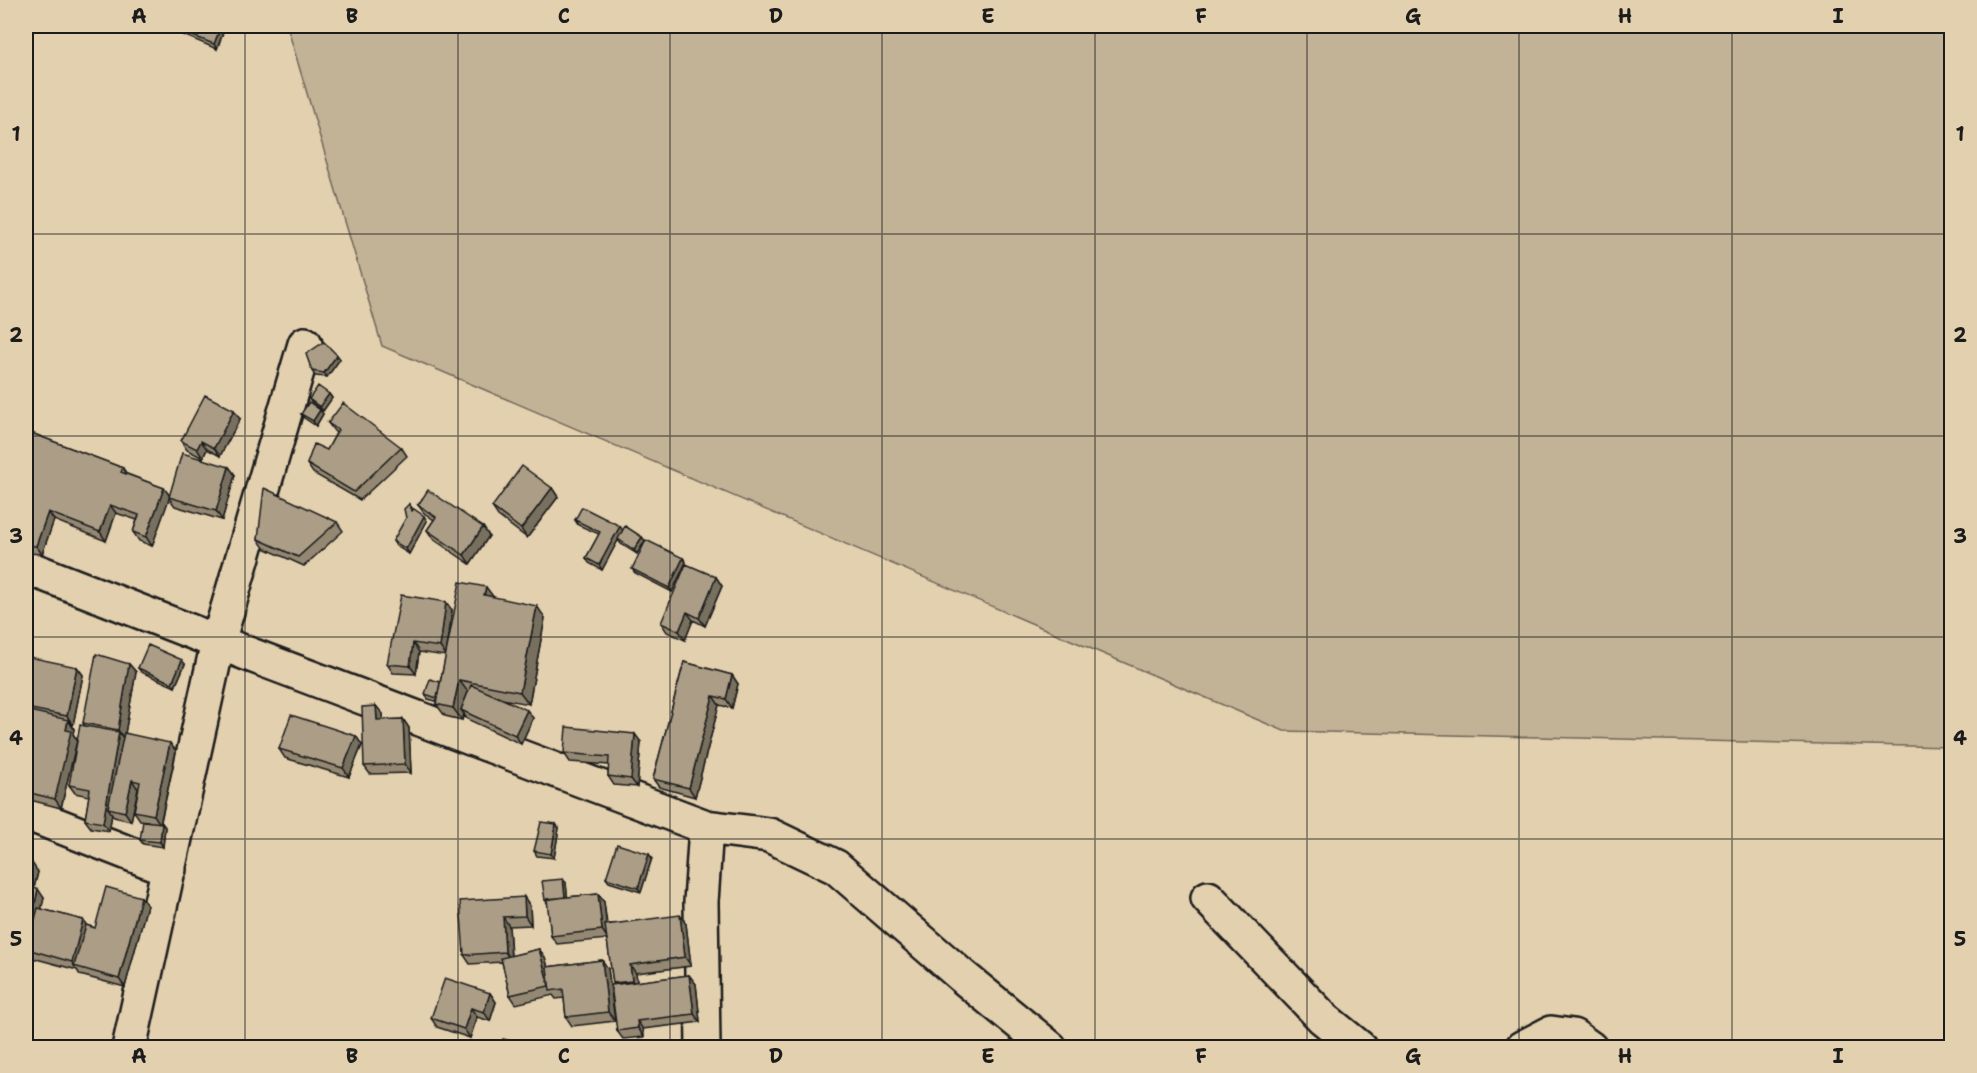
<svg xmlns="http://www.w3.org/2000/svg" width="1977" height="1073" font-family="'Shantell Sans',sans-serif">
  <rect width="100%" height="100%" fill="#e3d0ae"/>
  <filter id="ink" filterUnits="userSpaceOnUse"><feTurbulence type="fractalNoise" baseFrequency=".0167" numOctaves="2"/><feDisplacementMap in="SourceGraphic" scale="12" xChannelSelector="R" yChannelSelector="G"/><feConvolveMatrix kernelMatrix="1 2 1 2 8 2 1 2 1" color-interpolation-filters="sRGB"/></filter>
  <g filter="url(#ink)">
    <path fill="#c2b296" stroke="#6f6759" stroke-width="1.5" d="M 287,26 L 1951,26 L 1951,747 L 1284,731 L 382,346 Z"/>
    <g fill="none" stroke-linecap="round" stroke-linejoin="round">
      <defs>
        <path id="minor" d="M 26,567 L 251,655 L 706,827 L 769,835 L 836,867 L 962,976 L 1050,1048
          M 26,813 L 169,869
          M 1208,898 L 1323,1018 L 1360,1048
          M 129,1048 L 218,642 L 305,344
          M 703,1048 L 701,902 L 706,827
          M 1522,1048 L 1551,1033 L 1573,1036 L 1590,1048"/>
      </defs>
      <use href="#minor" stroke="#1c1c1c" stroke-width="38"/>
      <use href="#minor" stroke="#e3d0ae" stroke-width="33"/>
    </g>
    <path fill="#948873" stroke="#1c1c1c" stroke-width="1.5" d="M 225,27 L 217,49 L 178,33 L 175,29 Z
      M 337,355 L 340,359 L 327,377 L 315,376 L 312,371 Z
      M 329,394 L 332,398 L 323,411 L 312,403 L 309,399 Z
      M 301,414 L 323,414 L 316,426 L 304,418 Z
      M 240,419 L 220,456 L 207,449 L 203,458 L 187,450 L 181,441 Z
      M 328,423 L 401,447 L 407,456 L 360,500 L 313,473 L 307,464 L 327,450 L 336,433 L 334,431 Z
      M 26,431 L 123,468 L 127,474 L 164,488 L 169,496 L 229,467 L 235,475 L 222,520 L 175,506 L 169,498 L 152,546 L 139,541 L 133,532 L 137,520 L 116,513 L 106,541 L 54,520 L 42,554 L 27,553 L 26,551 Z
      M 552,488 L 558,497 L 527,538 L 498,516 L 492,507 Z
      M 409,504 L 413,509 L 427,521 L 409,554 L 396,546 L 393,541 L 406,518 Z
      M 418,505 L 483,527 L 489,536 L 470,564 L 433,539 L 427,530 L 434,520 L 424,513 Z
      M 575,520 L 623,530 L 642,537 L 645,541 L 637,554 L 621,544 L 618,540 L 602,570 L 589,563 L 586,558 L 599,534 L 578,525 Z
      M 337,522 L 343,531 L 304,566 L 264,548 L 258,539 Z
      M 683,558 L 686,562 L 672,592 L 635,573 L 632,569 Z
      M 716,577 L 722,586 L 705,626 L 693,620 L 685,640 L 667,632 L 661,623 Z
      M 493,597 L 545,618 L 529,704 L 502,699 L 533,718 L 521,744 L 467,719 L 464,714 L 462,720 L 445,716 L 436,704 L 436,701 L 428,699 L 425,694 L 440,682 L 446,656 L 419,652 L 416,674 L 393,673 L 387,664 L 452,610 L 448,642 Z
      M 684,662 L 732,675 L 738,684 L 732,708 L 719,705 L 695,797 L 659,787 L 653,779 Z
      M 129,664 L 136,672 L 125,733 L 176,751 L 160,822 L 162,823 L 165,827 L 163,847 L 143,844 L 140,840 L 148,821 L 140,820 L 134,811 L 139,789 L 138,789 L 131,821 L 114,817 L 112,814 L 109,831 L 91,828 L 85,820 L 89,796 L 75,793 L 69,785 L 85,726 L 83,723 Z
      M 185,664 L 175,687 L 141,672 L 138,668 Z
      M 77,667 L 83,675 L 73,725 L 71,724 L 74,729 L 73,734 L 77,740 L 61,808 L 26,799 L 26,672 Z
      M 376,706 L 383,714 L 383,720 L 403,719 L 409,728 L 411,773 L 370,774 L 364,766 Z
      M 356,736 L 362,745 L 349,777 L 285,758 L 279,749 Z
      M 641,742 L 637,787 L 614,785 L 608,776 L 609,765 L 570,762 L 564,753 Z
      M 559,828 L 554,858 L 537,856 L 534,851 Z
      M 652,858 L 641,892 L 609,882 L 606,878 Z
      M 26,862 L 38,872 L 34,888 L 44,898 L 41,909 L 83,920 L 86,925 L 95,928 L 141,897 L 147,905 L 125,987 L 80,975 L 77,970 L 33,958 L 31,955 L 31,957 L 26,956 Z
      M 566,883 L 567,897 L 598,894 L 604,902 L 607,924 L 686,924 L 691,966 L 636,973 L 637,982 L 689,975 L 696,984 L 700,1022 L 643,1029 L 644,1037 L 623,1039 L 617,1031 L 614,984 L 613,983 L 607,939 L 557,944 L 551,936 L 548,904 L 545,900 Z
      M 524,897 L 530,906 L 531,925 L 509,926 L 511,956 L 539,949 L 545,957 L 548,967 L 602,960 L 608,969 L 615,1021 L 572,1026 L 566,1017 L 564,998 L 556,999 L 553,995 L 516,1004 L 510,995 L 502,962 L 470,964 L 464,955 Z
      M 490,993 L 496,1002 L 490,1021 L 477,1017 L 470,1038 L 437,1027 L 431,1018 Z"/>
    <path fill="#786f5e" stroke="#1c1c1c" stroke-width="1.5" d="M 221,26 L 224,26 L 225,27 L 217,49 L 214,44 Z
      M 337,355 L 340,359 L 327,377 L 324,373 Z
      M 329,394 L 332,398 L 323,411 L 320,407 Z
      M 234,410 L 240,419 L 220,456 L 214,448 Z
      M 320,410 L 323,414 L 316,426 L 313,421 Z
      M 201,441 L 207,449 L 203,458 L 197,449 Z
      M 229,467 L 235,475 L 222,520 L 216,511 Z
      M 164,488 L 170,496 L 152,546 L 146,537 Z
      M 552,488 L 558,497 L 527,538 L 521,529 Z
      M 110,505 L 116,513 L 106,541 L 100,532 Z
      M 48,512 L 54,520 L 42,554 L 36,546 Z
      M 424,516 L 427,521 L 409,554 L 406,549 Z
      M 620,526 L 623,531 L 602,570 L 599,565 Z
      M 483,527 L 489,536 L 470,564 L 464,555 Z
      M 642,537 L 645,541 L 637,554 L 634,550 Z
      M 683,558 L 686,562 L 672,592 L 669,588 Z
      M 716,577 L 722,586 L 705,626 L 699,618 Z
      M 486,587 L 495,599 L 484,595 Z
      M 446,602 L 452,610 L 446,656 L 440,647 Z
      M 537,606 L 545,618 L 529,704 L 520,692 Z
      M 687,612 L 693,620 L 685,640 L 679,631 Z
      M 413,643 L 419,652 L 416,674 L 410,666 Z
      M 182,660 L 185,664 L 175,687 L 172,683 Z
      M 129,664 L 136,672 L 124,739 L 118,730 Z
      M 77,667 L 83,675 L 73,725 L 67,716 Z
      M 732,675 L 738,684 L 732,708 L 726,699 Z
      M 459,680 L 468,692 L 461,710 L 464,714 L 462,720 L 453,708 Z
      M 713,696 L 719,705 L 695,797 L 689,788 Z
      M 376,706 L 383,714 L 383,729 L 377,720 Z
      M 527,710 L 533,718 L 521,744 L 515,735 Z
      M 403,719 L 409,728 L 411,773 L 405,764 Z
      M 68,720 L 74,729 L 73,734 L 77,740 L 61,808 L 55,799 L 66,730 Z
      M 119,732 L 125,741 L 108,808 L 112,814 L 109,831 L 103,823 Z
      M 635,734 L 641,742 L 637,787 L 631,779 Z
      M 356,736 L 362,745 L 349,777 L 343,768 Z
      M 170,743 L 176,751 L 160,824 L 154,815 Z
      M 132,780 L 138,789 L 131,821 L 125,812 Z
      M 162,823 L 165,827 L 163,847 L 160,842 Z
      M 556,824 L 559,828 L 554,858 L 551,854 Z
      M 649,854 L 652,858 L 641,892 L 638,888 Z
      M 32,863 L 38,872 L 32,895 L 26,887 Z
      M 563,879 L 566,883 L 568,902 L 565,898 Z
      M 38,889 L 44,898 L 32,951 L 27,949 L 31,955 L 31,957 L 26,949 L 26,946 Z
      M 598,894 L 604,902 L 608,939 L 602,930 Z
      M 141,897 L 147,905 L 125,987 L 119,979 Z
      M 524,897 L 530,906 L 531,925 L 525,916 Z
      M 680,915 L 686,924 L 691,966 L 685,957 Z
      M 503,917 L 509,926 L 511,961 L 505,952 Z
      M 83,920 L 89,929 L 75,967 L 72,962 Z
      M 539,949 L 545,957 L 554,990 L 552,990 L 549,986 Z
      M 602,960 L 608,969 L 615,1021 L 608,1012 Z
      M 630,965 L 636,973 L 638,989 L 632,981 Z
      M 689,975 L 696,984 L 700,1022 L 694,1014 Z
      M 490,993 L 496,1002 L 490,1021 L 484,1012 Z
      M 471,1008 L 477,1017 L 470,1038 L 464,1029 Z
      M 637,1021 L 643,1029 L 644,1037 L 638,1028 Z"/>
    <path fill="#ac9e86" stroke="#1c1c1c" stroke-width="1.5" d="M 176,26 L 221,26 L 214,44 L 175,29 Z
      M 324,342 L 337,355 L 324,373 L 312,371 L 306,354 Z
      M 318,386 L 329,394 L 320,407 L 309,399 Z
      M 205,395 L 234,410 L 214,448 L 201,441 L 197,449 L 181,441 Z
      M 309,402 L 320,410 L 313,421 L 301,414 Z
      M 343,403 L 401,447 L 354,492 L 307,464 L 314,444 L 327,450 L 338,430 L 328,423 Z
      M 26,431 L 123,468 L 121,472 L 164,488 L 146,537 L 133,532 L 139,515 L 110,505 L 100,532 L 48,512 L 36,546 L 26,545 Z
      M 182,453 L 229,467 L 216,511 L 169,497 Z
      M 522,466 L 552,488 L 521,529 L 492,507 Z
      M 264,488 L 337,522 L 298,557 L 258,539 Z
      M 428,490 L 483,527 L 464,555 L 427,530 L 436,517 L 418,505 Z
      M 409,504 L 412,511 L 414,509 L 424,516 L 406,549 L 393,541 L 406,518 L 404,509 Z
      M 582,507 L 620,526 L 599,565 L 586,558 L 600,532 L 575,520 Z
      M 625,526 L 642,537 L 634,550 L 618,539 Z
      M 646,540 L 683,558 L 669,588 L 632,569 Z
      M 686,564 L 716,577 L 699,618 L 687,612 L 679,631 L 661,623 Z
      M 460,582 L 486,587 L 484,595 L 537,606 L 520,692 L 459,680 L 453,708 L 436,704 Z
      M 401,595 L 446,602 L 440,647 L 413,643 L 410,666 L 387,664 Z
      M 148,645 L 182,660 L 172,683 L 138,668 Z
      M 96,654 L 129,664 L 118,730 L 83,723 Z
      M 29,657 L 77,667 L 67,716 L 26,708 L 26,672 Z
      M 684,662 L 732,675 L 726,699 L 713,696 L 689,788 L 653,779 Z
      M 430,679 L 440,682 L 437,698 L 425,694 Z
      M 471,685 L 527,710 L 515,735 L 461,710 Z
      M 376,706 L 377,720 L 403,719 L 405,764 L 364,766 L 362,707 Z
      M 26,710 L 68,720 L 66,730 L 71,731 L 55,799 L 26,792 Z
      M 291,715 L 356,736 L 343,768 L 279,749 Z
      M 80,725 L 119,732 L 103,823 L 85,820 L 90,789 L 69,785 Z
      M 566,727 L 635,734 L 631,779 L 608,776 L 609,757 L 564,753 Z
      M 124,733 L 170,743 L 154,815 L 134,811 L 140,782 L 132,780 L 125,812 L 108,808 Z
      M 143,821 L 162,823 L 160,842 L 140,840 Z
      M 541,822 L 556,824 L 551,854 L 534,851 Z
      M 617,844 L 649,854 L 638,888 L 606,878 Z
      M 26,862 L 32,863 L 26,887 L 38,889 L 26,946 Z
      M 563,879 L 565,897 L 545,900 L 542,881 Z
      M 106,887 L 141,897 L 119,979 L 74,966 L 86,925 L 95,928 Z
      M 598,894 L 602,930 L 551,936 L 547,899 Z
      M 524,897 L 525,916 L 503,917 L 505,952 L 464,955 L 460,901 Z
      M 38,908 L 83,920 L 72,962 L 27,949 Z
      M 680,915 L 685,957 L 630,965 L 632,981 L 613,983 L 605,925 Z
      M 539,949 L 549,986 L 510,995 L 501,958 Z
      M 602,960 L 608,1012 L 566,1017 L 563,989 L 550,991 L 547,967 Z
      M 689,975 L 694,1014 L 637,1021 L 638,1028 L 617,1031 L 611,985 Z
      M 445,978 L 490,993 L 484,1012 L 471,1008 L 464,1029 L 431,1018 Z
      M 503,1039 L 520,1043 L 519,1047 L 501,1047 Z"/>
  </g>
  <path fill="none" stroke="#1c1c1c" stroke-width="1.5" stroke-opacity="0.55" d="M 245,26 L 245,1048M 458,26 L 458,1048M 670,26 L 670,1048M 882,26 L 882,1048M 1095,26 L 1095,1048M 1307,26 L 1307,1048M 1519,26 L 1519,1048M 1732,26 L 1732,1048M 26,234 L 1952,234M 26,436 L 1952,436M 26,637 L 1952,637M 26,839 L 1952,839"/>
  <rect width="1977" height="1073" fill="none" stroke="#e3d0ae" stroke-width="66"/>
  <rect x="33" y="33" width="1911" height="1007" fill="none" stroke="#1c1c1c" stroke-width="2"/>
  <g font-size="20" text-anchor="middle" font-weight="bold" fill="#1c1c1c">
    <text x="139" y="23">A</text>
    <text x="352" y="23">B</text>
    <text x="564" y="23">C</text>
    <text x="776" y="23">D</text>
    <text x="988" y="23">E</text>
    <text x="1201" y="23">F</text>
    <text x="1413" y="23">G</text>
    <text x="1625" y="23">H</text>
    <text x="1838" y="23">I</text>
    <text x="16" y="141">1</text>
    <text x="1960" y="141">1</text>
    <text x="16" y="342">2</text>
    <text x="1960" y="342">2</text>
    <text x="16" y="543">3</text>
    <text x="1960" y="543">3</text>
    <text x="16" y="745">4</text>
    <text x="1960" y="745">4</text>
    <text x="16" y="946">5</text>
    <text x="1960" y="946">5</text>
    <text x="139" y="1063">A</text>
    <text x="352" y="1063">B</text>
    <text x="564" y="1063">C</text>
    <text x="776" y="1063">D</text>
    <text x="988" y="1063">E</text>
    <text x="1201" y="1063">F</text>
    <text x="1413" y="1063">G</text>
    <text x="1625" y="1063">H</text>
    <text x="1838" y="1063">I</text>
  </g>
</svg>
